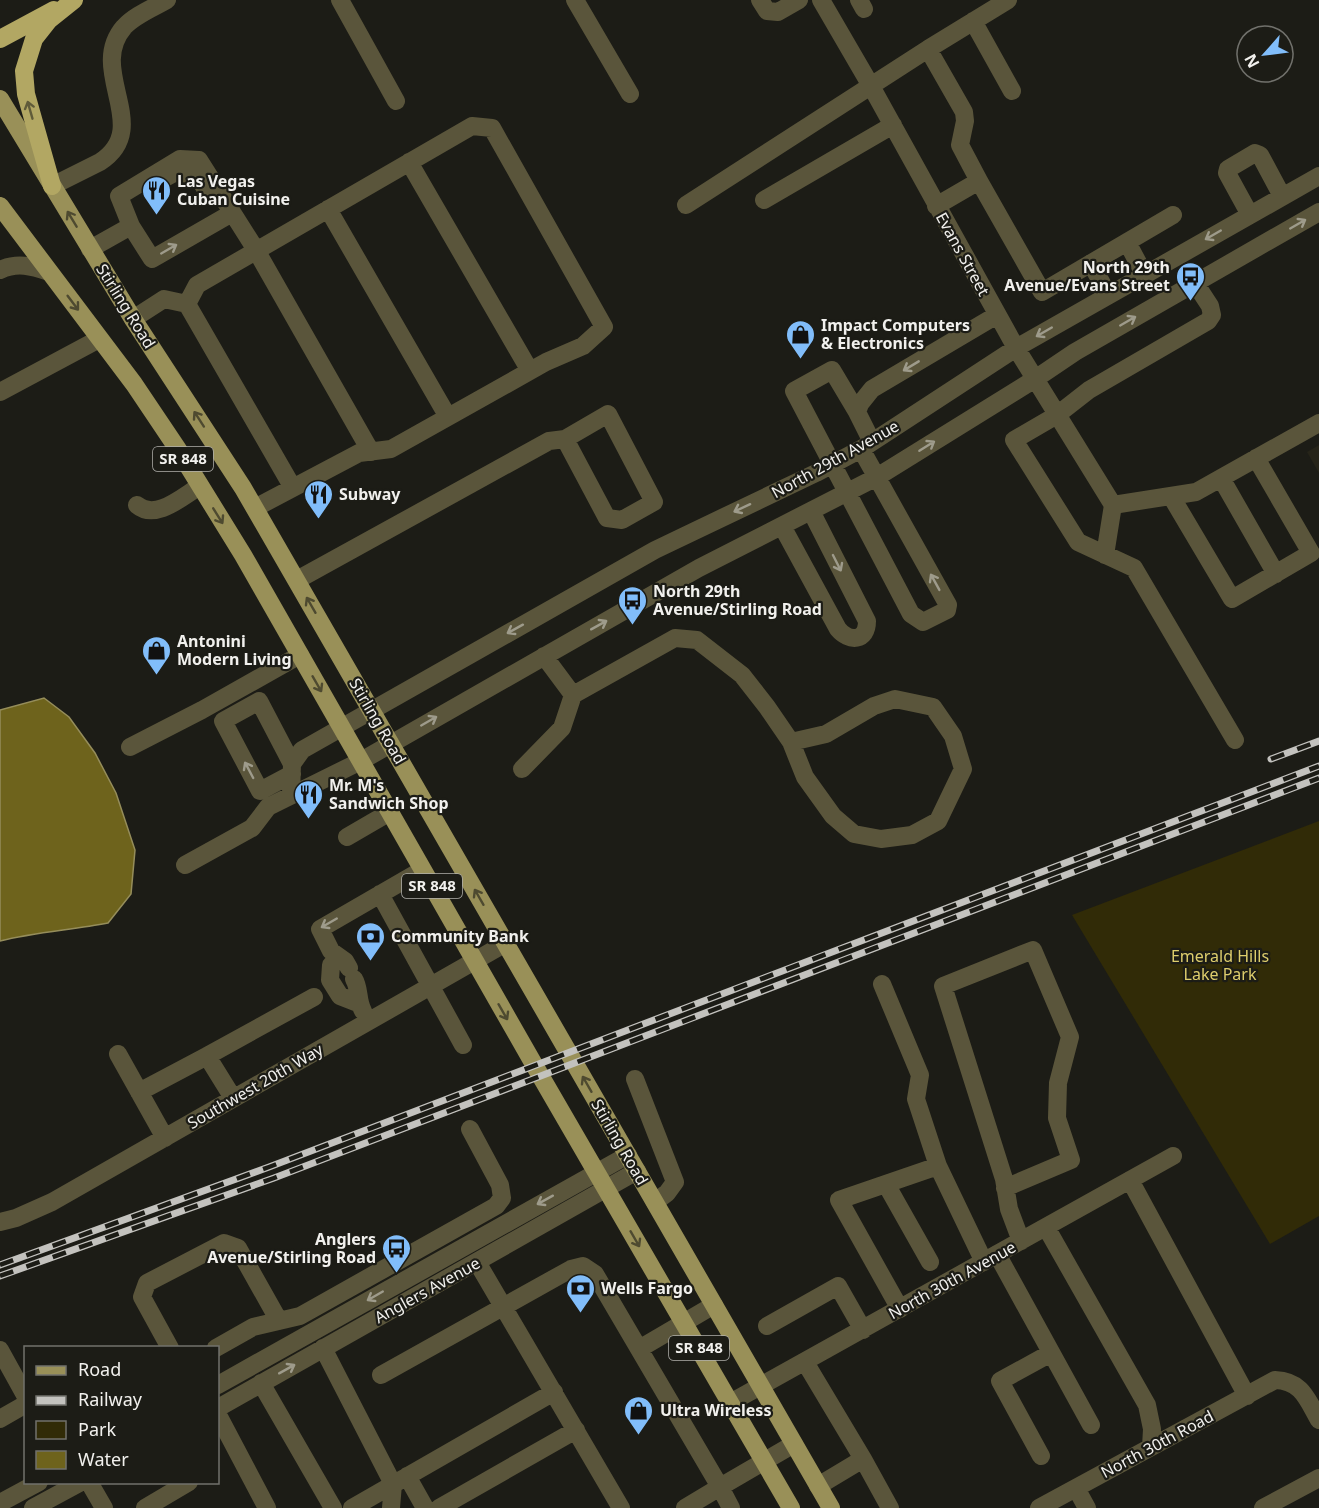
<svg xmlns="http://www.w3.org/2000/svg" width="1319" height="1508" font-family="'Noto Sans',sans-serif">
  <rect width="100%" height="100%" fill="#1c1c16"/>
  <path fill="#262419" d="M 1319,445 L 1319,473 L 1307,452 Z"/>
  <path fill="#312b07" d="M 1319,821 L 1319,1216 L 1270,1244 L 1072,915 Z"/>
  <path fill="#6e631c" stroke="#958d5b" stroke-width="1.5" d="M 44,698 L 69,717 L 95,753 L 116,793 L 135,850 L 131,894 L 108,923 C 72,930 35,932 0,941 L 0,710 Z"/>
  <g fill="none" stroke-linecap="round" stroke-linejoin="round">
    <path stroke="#5a553b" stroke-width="18" d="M 340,0 L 396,101
      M 575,0 L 630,94
      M 760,0 L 767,11 L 778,12 L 799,0
      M 821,0 L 871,86 L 1016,348 L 1113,505
      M 859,0 L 864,9
      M 973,21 L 1012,91
      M 928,49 L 964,112 L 965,121 L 960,145 L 979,181
      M 409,162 L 530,371
      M 159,181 L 174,173 L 196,174 L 207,191
      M 52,186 L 100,162 C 154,127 86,71 124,27 C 135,15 153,8 167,0
      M 764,200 L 893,125
      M 686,205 L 928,49 L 1008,0
      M 936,206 L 979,181 L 1042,292 L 1173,215
      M 328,209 L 448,417
      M 232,213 L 152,259 L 131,226 L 119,196 L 180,159 L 199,160 L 256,250 L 371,452
      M 1250,215 L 1227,173 L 1228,169 L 1255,153 L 1260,155 L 1282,196
      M 1127,242 L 1144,274
      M 90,249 L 131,226
      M 1091,263 L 1108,295
      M 0,270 C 17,262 32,266 49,272
      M 1195,283 L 1210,306 L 1212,315 L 1208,321 L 1089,390 L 1057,415 L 1014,440 L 1078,542 L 1134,568 L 1235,740
      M 133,319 L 164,299 L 187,304
      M 0,392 L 99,339
      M 857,412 L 832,370 L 794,391 L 911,614 L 923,622 L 947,610 L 948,605 L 861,449
      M 872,442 L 857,412 L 860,404 L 872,389 L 997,315
      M 1221,478 L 1276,574
      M 1171,496 L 1232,599 L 1311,553 L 1256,458
      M 137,505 C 156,521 183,496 200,486
      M 1113,505 L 1196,492 L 1319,423
      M 255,508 L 359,453 L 391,449 L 546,362 L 583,346 L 604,327 L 492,128 L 472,126 L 197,285 L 187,304 L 293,488
      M 782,526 L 838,629 C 849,642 867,642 867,621 L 811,511
      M 1105,555 L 1113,505
      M 297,580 L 549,441 L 565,439 L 607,518 L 622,520 L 654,502 L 608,414 L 565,439
      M 544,656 L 573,695 L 675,638 L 697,640 L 742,675 L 767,707 L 791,742 L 805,777 L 833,816 L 854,834 L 881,839 L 912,835 L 938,821 L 963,769 L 953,736 L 933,707 L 895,699 L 874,706 L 826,734 L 791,742
      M 130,747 L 202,710 L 300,655
      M 522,769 L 562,728 L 573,695
      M 292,774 L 260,791 L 223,721 L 259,701 L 292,764
      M 291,795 L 292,764 L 302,750 L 655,550 L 816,473 L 863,448 L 1016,348 L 1319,176
      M 347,837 L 390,812
      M 185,865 L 252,828 L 268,807 L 361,761 L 699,568 L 877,477 L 1035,379 L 1075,352 L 1319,212
      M 380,894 L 463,1045
      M 331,965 L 330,980 L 340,996 L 358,1003
      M 349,968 L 345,961 L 331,951 L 320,929 L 422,870
      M 354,979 C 360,989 357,1000 363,1011
      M 882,984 L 920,1075 L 916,1099 L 938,1166
      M 118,1054 L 165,1138
      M 207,1056 L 314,997
      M 635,1079 L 675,1182 L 667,1193 L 655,1202
      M 139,1092 L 207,1056 L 233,1098
      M 1130,1180 L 1247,1396
      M 886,1184 L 930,1262
      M 1005,1188 L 1071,1160 L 1057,1118 L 1058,1083 L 1070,1037 L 1033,950 L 943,986 L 1004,1179 L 1009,1209 L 1021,1241
      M 0,1222 L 16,1218 L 52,1202 L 506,943
      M 1046,1227 L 1147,1405 L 1152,1429 L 1151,1447
      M 997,1254 L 1091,1425
      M 477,1262 L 621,1508
      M 900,1309 L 839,1200 L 938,1166 L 984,1262
      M 767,1326 L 838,1286 L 863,1330
      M 170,1348 L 142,1297 L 147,1283 L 224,1243 L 238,1248 L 279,1321
      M 216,1348 L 253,1327 L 300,1316 L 496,1206 L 502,1198 L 500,1185 L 470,1129
      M 323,1348 L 393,1484 L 391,1508
      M 639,1349 L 714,1305
      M 0,1350 L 26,1397
      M 805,1362 L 863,1459 L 818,1486
      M 381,1375 L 571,1269 L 583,1266 L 595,1274 L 720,1487 L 685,1508
      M 261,1383 L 333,1508
      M 218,1385 L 628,1155
      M 730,1403 L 1173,1156
      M 218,1408 L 637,1171
      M 218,1415 L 267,1508
      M 0,1419 L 26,1404
      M 1041,1456 L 1000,1381 L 1051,1353
      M 863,1459 L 890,1508
      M 407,1476 L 425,1508
      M 89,1482 L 104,1508
      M 1076,1488 L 1087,1508
      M 0,1503 L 39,1482
      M 33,1508 L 81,1482
      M 145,1508 L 189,1482
      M 352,1508 L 554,1392
      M 439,1508 L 576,1430
      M 731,1508 L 720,1487 L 794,1444
      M 1039,1508 L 1275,1380 C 1302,1381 1307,1399 1319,1420
      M 1263,1508 L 1319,1478"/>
    <path stroke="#999058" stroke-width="18" d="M 0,99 L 133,319 L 243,488 L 831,1508
      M 0,206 L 134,384 L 177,448 L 243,555 L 540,1075 L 791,1508"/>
    <path stroke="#b2a763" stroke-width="18" d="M 0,39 L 54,10
      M 52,186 L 26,94 L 24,71 L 34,39 L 49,20 L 74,0"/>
    <defs>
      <path id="rail" d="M 1271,759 L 1319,741
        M 0,1265 L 269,1167 L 1319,766
        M 0,1276 L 274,1178 L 1319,778"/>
    </defs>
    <use href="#rail" stroke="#c3c2be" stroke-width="7"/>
    <use href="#rail" stroke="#1c1c16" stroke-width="4.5" stroke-dasharray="14" stroke-linecap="butt"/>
  </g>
  <defs><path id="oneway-shaft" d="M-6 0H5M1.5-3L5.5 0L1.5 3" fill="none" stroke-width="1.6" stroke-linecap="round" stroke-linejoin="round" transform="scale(1.5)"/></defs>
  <use stroke="#605b39" href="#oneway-shaft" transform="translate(30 110) rotate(-106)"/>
  <g stroke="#4e4a30">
    <use href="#oneway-shaft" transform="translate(72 219) rotate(-121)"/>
    <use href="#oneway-shaft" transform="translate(73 303) rotate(53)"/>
    <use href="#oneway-shaft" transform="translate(199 419) rotate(-123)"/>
    <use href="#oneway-shaft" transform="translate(218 516) rotate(58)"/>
    <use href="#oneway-shaft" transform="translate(311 605) rotate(-120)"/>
    <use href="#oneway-shaft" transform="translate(317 684) rotate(60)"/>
    <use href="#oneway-shaft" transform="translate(479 897) rotate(-120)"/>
    <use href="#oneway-shaft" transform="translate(503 1012) rotate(60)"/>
    <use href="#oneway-shaft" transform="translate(587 1084) rotate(-120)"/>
    <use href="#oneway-shaft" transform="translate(635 1239) rotate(60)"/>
  </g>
  <g stroke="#9e9b8b">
    <use href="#oneway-shaft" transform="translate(1298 224) rotate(-30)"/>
    <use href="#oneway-shaft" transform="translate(1213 235) rotate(150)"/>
    <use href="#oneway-shaft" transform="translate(169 249) rotate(-30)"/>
    <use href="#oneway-shaft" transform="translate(1128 321) rotate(-30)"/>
    <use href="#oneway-shaft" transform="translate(1044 332) rotate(150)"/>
    <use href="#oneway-shaft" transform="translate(911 366) rotate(149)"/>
    <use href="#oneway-shaft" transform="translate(927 446) rotate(-32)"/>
    <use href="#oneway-shaft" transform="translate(742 508) rotate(155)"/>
    <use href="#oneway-shaft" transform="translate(837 563) rotate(63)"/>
    <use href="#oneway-shaft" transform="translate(935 582) rotate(-119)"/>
    <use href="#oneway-shaft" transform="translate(599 625) rotate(-29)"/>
    <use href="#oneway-shaft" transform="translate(515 629) rotate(151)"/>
    <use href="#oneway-shaft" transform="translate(429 721) rotate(-30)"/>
    <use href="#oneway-shaft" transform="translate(249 770) rotate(-118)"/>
    <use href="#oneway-shaft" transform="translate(329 923) rotate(150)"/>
    <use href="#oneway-shaft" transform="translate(545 1200) rotate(151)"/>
    <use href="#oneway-shaft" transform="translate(375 1296) rotate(150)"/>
    <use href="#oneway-shaft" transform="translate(287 1369) rotate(-29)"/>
  </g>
  <defs>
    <symbol id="restaurant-pin" viewBox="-11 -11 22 30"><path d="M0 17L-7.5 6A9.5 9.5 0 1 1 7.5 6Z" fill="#81bdfa" stroke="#1c1c16"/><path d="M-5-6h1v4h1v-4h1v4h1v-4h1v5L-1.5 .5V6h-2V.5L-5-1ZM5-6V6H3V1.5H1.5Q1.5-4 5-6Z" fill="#111"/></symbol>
    <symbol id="bus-pin" viewBox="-11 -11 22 30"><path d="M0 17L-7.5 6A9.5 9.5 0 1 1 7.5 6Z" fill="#81bdfa" stroke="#1c1c16"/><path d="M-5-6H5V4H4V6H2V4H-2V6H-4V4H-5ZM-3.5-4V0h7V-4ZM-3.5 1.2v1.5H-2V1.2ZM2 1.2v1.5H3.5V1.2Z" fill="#111"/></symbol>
    <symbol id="shop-pin" viewBox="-11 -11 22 30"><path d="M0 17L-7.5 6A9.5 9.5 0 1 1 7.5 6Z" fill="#81bdfa" stroke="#1c1c16"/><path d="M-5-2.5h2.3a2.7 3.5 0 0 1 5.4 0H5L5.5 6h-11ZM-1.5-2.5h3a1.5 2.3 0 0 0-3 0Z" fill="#111"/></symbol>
    <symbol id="bank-pin" viewBox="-11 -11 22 30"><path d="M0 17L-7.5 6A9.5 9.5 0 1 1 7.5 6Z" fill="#81bdfa" stroke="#1c1c16"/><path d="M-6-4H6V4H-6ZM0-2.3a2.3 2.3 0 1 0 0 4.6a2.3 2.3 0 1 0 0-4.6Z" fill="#111"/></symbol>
  </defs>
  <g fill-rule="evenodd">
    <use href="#restaurant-pin" x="140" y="174" width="33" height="45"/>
    <use href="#bus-pin" x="1174" y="260" width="33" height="45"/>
    <use href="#shop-pin" x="784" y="318" width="33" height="45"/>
    <use href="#restaurant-pin" x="302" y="478" width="33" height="45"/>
    <use href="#bus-pin" x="616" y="584" width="33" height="45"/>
    <use href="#shop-pin" x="140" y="634" width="33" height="45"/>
    <use href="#restaurant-pin" x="292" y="778" width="33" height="45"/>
    <use href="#bank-pin" x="354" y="920" width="33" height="45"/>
    <use href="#bus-pin" x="380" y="1232" width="33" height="45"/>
    <use href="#bank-pin" x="564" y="1272" width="33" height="45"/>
    <use href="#shop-pin" x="622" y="1394" width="33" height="45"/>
  </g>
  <g text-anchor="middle" stroke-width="4.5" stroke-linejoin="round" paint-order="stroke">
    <g fill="#1c1c16" stroke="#b1b0ac" stroke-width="1.5">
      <rect x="153" y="447" width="60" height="24" rx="4.5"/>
      <rect x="402" y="874" width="60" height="24" rx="4.5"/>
      <rect x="669" y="1336" width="60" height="24" rx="4.5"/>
    </g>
    <g font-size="15" font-weight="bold" fill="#f1f0ed">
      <text x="183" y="464">SR 848</text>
      <text x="432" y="891">SR 848</text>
      <text x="699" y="1353">SR 848</text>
    </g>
    <g font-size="16" font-weight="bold" fill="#f1f0ed" stroke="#1c1c16" text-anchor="start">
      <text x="177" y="187">Las Vegas<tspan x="177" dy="18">Cuban Cuisine</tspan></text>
      <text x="1170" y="273" text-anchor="end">North 29th<tspan x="1170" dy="18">Avenue/Evans Street</tspan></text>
      <text x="821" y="331">Impact Computers<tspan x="821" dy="18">&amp; Electronics</tspan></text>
      <text x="339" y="500">Subway</text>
      <text x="653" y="597">North 29th<tspan x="653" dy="18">Avenue/Stirling Road</tspan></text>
      <text x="177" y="647">Antonini<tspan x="177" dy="18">Modern Living</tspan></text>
      <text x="329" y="791">Mr. M's<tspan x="329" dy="18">Sandwich Shop</tspan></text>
      <text x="391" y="942">Community Bank</text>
      <text x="376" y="1245" text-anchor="end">Anglers<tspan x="376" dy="18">Avenue/Stirling Road</tspan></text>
      <text x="601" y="1294">Wells Fargo</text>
      <text x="660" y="1416">Ultra Wireless</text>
    </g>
    <g font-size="16" fill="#f1f0ed" stroke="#1c1c16">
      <text transform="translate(963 254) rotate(61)" y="6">Evans Street</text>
      <text transform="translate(126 306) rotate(58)" y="6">Stirling Road</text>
      <text transform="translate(835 459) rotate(-29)" y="6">North 29th Avenue</text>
      <text transform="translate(378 721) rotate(60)" y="6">Stirling Road</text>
      <text transform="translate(255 1086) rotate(-30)" y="6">Southwest 20th Way</text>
      <text transform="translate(620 1142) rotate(60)" y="6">Stirling Road</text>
      <text transform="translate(952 1280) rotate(-29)" y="6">North 30th Avenue</text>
      <text transform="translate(427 1290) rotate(-29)" y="6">Anglers Avenue</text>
      <text transform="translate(1157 1444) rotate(-28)" y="6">North 30th Road</text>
    </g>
    <g font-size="16" fill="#ddcd6c" stroke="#1c1c16">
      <text x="1220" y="962">Emerald Hills<tspan x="1220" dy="18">Lake Park</tspan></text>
    </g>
  </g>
  <rect x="24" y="1346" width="195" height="138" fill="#1c1c16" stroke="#71716c" stroke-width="1.5"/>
  <rect x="36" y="1366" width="30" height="9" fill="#999058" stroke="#71716c" stroke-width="1.5"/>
  <text x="78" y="1376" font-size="18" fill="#f1f0ed">Road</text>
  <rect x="36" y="1396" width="30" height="9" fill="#c3c2be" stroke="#71716c" stroke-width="1.5"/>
  <text x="78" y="1406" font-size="18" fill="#f1f0ed">Railway</text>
  <rect x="36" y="1421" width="30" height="18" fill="#312b07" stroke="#71716c" stroke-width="1.5"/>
  <text x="78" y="1436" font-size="18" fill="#f1f0ed">Park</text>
  <rect x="36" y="1451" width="30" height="18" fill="#6e631c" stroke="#71716c" stroke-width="1.5"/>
  <text x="78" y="1466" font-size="18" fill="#f1f0ed">Water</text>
  <g transform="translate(1265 54) rotate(242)"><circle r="28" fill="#1c1c16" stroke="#71716c" stroke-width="1.5"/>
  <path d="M0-4.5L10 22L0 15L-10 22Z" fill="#81bdfa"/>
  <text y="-9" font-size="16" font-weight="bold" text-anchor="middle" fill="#f1f0ed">N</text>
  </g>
</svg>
